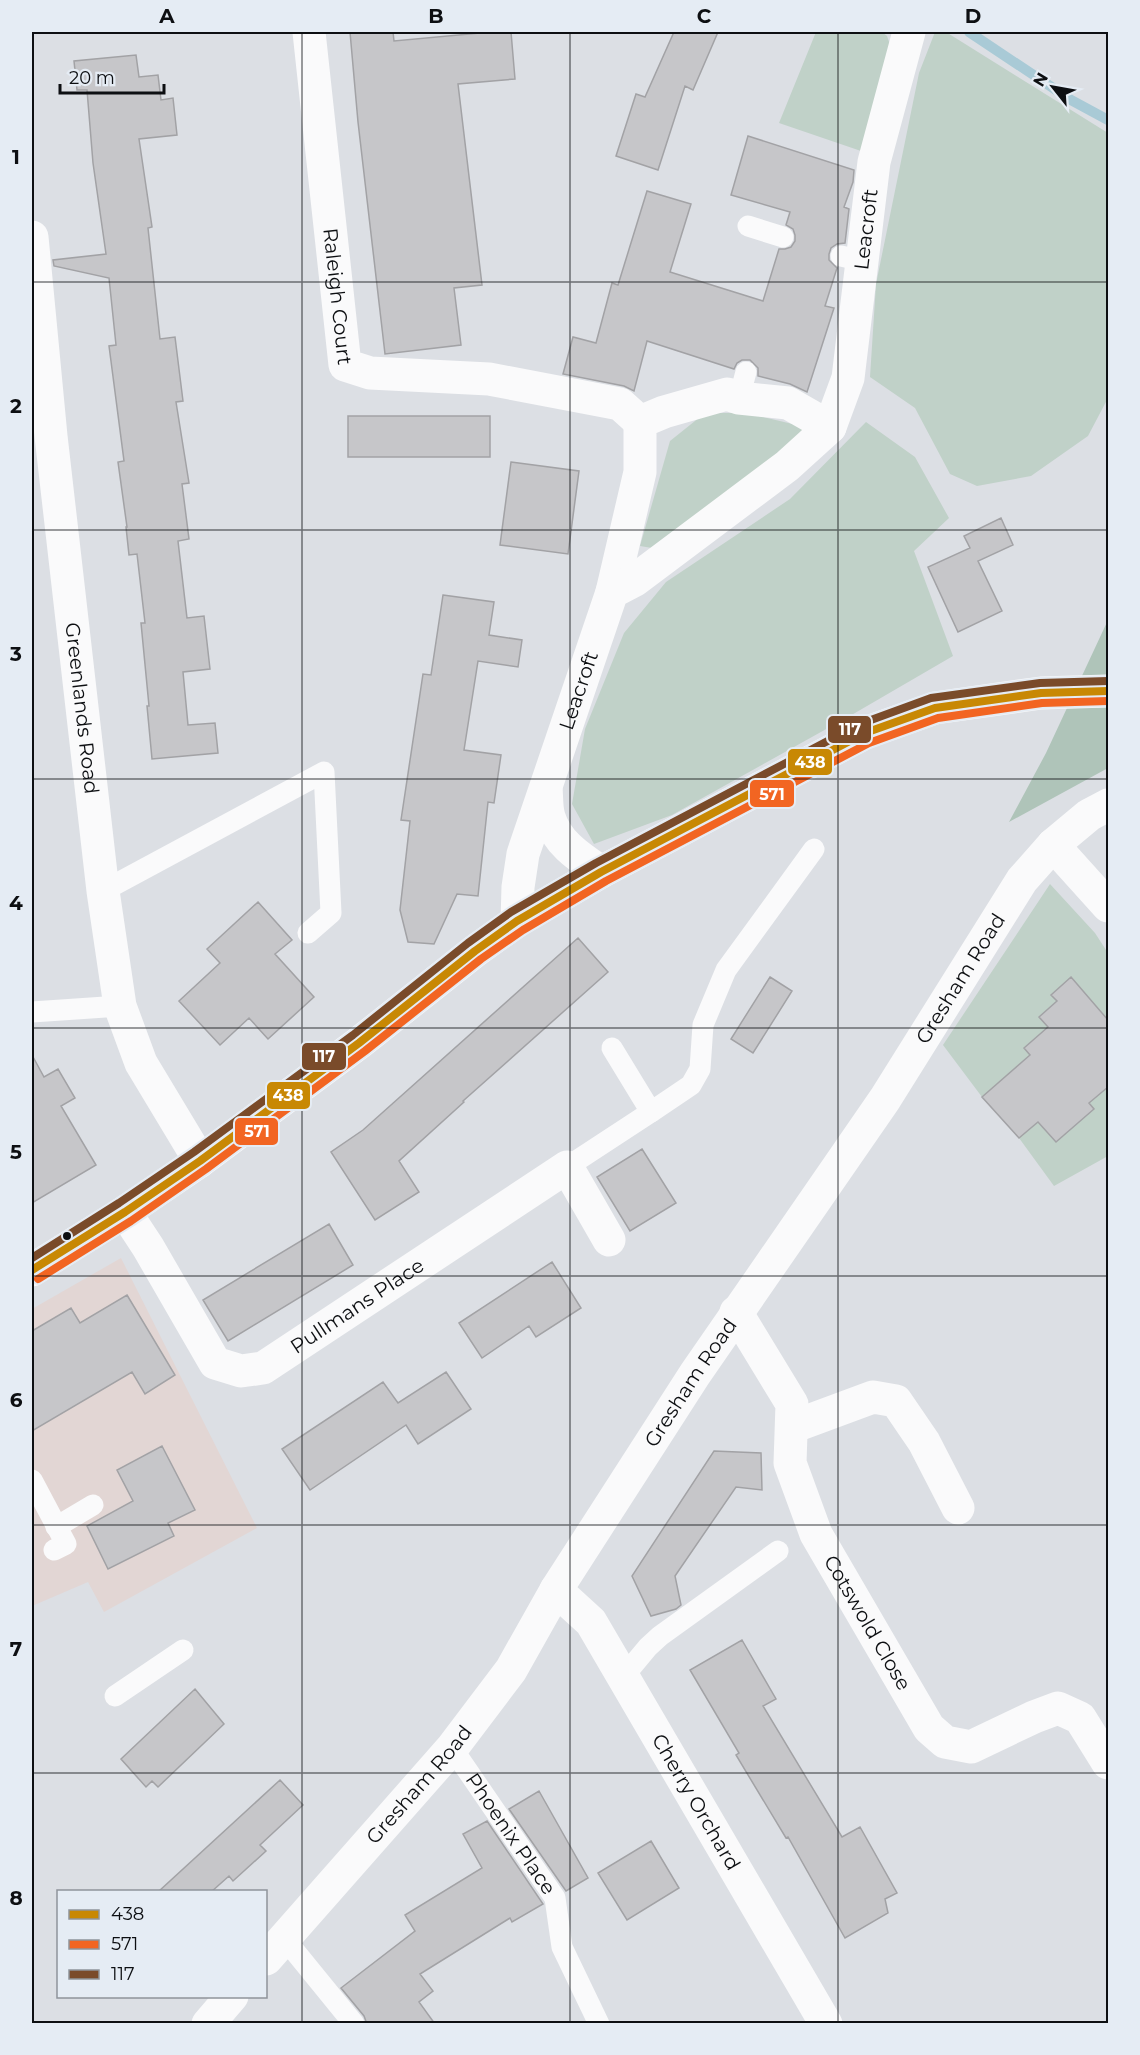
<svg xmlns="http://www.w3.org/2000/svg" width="1140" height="2055" font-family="Montserrat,sans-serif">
  <rect width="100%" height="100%" fill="#dcdfe4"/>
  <path fill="#e2d6d4" d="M 121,1258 L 257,1528 L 104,1612 L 88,1582 L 32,1606 L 32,1309 Z"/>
  <path fill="#c0d1c8" d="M 816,32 L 882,32 L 887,36 L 893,53 L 861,151 L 779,123 Z
    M 935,32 L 946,32 L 1108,133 L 1108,398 L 1088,436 L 1031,476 L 977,486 L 950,474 L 915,408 L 870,377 L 876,284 L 919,73 Z
    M 705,413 L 746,413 L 805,427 L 766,470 L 658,549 L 640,546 L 670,441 Z
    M 866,422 L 915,457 L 949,518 L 914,551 L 953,656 L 855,713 L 672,815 L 594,844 L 572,804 L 585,729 L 624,633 L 666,582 L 790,499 Z
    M 1050,884 L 1095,933 L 1108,953 L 1108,1033 L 1095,1017 L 1071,978 L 1051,995 L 1057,1001 L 1040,1017 L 1048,1027 L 1024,1048 L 1030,1055 L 982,1097 L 943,1045 Z
    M 1108,1087 L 1108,1156 L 1054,1186 L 1019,1138 L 1038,1122 L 1056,1142 L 1094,1109 L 1089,1103 Z"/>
  <path fill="#afc4b9" d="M 1108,620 L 1108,768 L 1009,822 L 1046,753 Z"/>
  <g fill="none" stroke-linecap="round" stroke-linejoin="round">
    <path stroke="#a9cad6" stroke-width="10" d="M 969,32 L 1071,100 L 1108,120"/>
  </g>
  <path fill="#c6c6c9" stroke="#a2a2a5" stroke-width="1.5" d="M 350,32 L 393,32 L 394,41 L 491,32 L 511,32 L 515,79 L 458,84 L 482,285 L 454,288 L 461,345 L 385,354 L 358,122 Z
    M 674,32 L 718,32 L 693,90 L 685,86 L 658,170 L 616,156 L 636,94 L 645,97 Z
    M 136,55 L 139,77 L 158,75 L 161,100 L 173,98 L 177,135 L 139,139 L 152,227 L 148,228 L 160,339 L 175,337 L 183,401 L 176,402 L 189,483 L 182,484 L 189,539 L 178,541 L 187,618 L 204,616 L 210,669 L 183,672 L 188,725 L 215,723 L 218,753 L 152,759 L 147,706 L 149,706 L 141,623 L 145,623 L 137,554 L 129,555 L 126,527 L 127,527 L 118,462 L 124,461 L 109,346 L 116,345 L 109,278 L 54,266 L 53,260 L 106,254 L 93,163 L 87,90 L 77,90 L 74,61 Z
    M 748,136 L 854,170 L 853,182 L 844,207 L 849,209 L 845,243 L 837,244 L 831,248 L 829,254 L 829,260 L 837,268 L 825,306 L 834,308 L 807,392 L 790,384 L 758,376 L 758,368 L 750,360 L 742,360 L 737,363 L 734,369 L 647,341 L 634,391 L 624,386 L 563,374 L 573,337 L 596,343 L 612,283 L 618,285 L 647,191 L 691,204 L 670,272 L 763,301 L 779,249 L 785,249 L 791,247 L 795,241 L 795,235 L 793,229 L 786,225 L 790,212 L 731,195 Z
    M 348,416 L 490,416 L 490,457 L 348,457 Z
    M 511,462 L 579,471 L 568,554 L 500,545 Z
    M 1001,518 L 1013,545 L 978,561 L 1002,611 L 958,632 L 928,567 L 970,548 L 964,536 Z
    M 443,595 L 494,602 L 489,635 L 522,640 L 518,667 L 478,661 L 464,750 L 501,755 L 494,803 L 488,802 L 478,896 L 457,894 L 434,944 L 408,942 L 400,910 L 410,821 L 401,820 L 423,674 L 431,675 Z
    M 258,902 L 292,940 L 275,954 L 314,997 L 268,1039 L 249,1018 L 220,1045 L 179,1001 L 220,963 L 207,949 Z
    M 578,938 L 608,972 L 463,1101 L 464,1102 L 399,1161 L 419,1192 L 375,1220 L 331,1152 L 363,1130 Z
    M 770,977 L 792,991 L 753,1053 L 731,1039 Z
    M 1071,977 L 1108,1020 L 1108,1087 L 1089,1103 L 1094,1109 L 1056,1142 L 1038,1122 L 1019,1138 L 982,1097 L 1030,1055 L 1024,1048 L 1048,1027 L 1039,1017 L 1057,1001 L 1051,995 Z
    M 32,1055 L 44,1077 L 58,1069 L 75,1098 L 61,1106 L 96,1165 L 32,1203 Z
    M 642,1149 L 676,1203 L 630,1231 L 597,1177 Z
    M 329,1224 L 353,1265 L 228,1341 L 203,1300 Z
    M 552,1262 L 581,1308 L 536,1337 L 529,1326 L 482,1358 L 459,1323 Z
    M 127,1295 L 175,1375 L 145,1394 L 132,1372 L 32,1431 L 32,1331 L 71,1308 L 80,1323 Z
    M 446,1372 L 471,1409 L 418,1444 L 406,1425 L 310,1490 L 282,1449 L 383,1382 L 398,1403 Z
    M 162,1446 L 195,1510 L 168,1523 L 174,1536 L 108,1569 L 87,1526 L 133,1501 L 117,1470 Z
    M 714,1451 L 761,1453 L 762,1490 L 736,1487 L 675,1576 L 681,1605 L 676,1609 L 651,1616 L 632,1576 Z
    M 742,1640 L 776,1699 L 763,1706 L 842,1837 L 860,1827 L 897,1893 L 885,1899 L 888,1913 L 845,1938 L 788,1837 L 786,1838 L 736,1755 L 739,1753 L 690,1670 Z
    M 195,1689 L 224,1724 L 158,1787 L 152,1781 L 146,1787 L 121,1759 Z
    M 280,1780 L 303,1805 L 260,1845 L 266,1851 L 233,1881 L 229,1876 L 211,1892 L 158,1892 Z
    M 539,1791 L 588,1878 L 566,1891 L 509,1809 Z
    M 487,1821 L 543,1904 L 512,1922 L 510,1918 L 420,1974 L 433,1991 L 419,2002 L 435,2024 L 367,2024 L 364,2016 L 341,1988 L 415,1931 L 405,1915 L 482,1868 L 463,1834 Z
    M 651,1841 L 679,1888 L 627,1920 L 598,1873 Z"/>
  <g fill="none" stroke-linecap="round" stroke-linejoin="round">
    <g stroke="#fafafb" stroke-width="21">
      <path d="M 748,226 L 783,237"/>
      <path d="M 841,256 L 863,261"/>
      <path d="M 739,398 L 746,372"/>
      <path d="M 103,891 L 324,772 L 331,913 L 308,933"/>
      <path d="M 32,1012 L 120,1006"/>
      <path d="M 651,1112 L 691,1085 L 700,1069 L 703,1025 L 726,970 L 814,849"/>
      <path d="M 567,1167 L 651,1112 L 612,1048"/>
      <path d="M 32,1480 L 66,1544 L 54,1550"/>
      <path d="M 56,1527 L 93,1505"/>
      <path d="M 623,1677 L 648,1647 L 660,1636 L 778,1551"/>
      <path d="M 115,1696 L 183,1650"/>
      <path id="s1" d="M 452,1748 L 555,1898 L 562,1947 L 599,2024"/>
      <path d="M 284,1938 L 354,2024"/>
    </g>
    <g stroke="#fafafb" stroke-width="33">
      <path id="s2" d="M 309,32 L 345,365 L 370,373 L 489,379 L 620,404 L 640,422"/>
      <path id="s3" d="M 32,237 L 51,436 L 103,891 L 120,1006 L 141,1063 L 200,1161"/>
      <path d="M 612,592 L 640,472 L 640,422 L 664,412 L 727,394 L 739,398 L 788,403 L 830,427"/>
      <path d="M 546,788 C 547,797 546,808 549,817 C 557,843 579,857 601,872"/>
      <path d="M 1053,845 L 1108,906"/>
      <path id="s4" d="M 517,921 L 518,887 L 523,854 L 612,592 L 635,580 L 787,466 L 830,427 L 848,378 L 874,162 L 909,32"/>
      <path id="s5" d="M 125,1212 L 148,1247 L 215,1363 L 241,1371 L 263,1368 L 567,1167 L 609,1240"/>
      <path id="s6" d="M 736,1312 L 792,1404 L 790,1463 L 816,1534 L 929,1728 L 945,1742 L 971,1747 L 1034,1717 L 1058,1708 L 1080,1718 L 1108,1763"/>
      <path d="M 792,1427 L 873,1397 L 896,1401 L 924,1442 L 958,1508"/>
      <path id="s7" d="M 556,1590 L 591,1622 L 826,2024"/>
      <path id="s8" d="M 266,1959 L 452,1748 L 511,1670 L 556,1590 L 695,1374 L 885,1099 L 1022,880 L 1053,845 L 1089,815 L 1108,805"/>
      <path d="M 208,2024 L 232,1996"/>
    </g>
    <path stroke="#fafafb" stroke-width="33" d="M 32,1270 L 125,1212 L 200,1161 L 359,1043 L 475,951 L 517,921 L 601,872 L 865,733 L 935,708 L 1041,693 L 1108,691"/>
    <defs>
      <path id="bus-1" d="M 32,1270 L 125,1212 L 200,1161 L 359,1043 L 475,951 L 517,921 L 601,872 L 865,733 L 935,708 L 1041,693 L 1108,691"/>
      <path id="bus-2" d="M 38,1279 L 131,1221 L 206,1169 L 365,1051 L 481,959 L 523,930 L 606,881 L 869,743 L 938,718 L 1042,703 L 1108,701"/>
      <path id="bus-3" d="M 32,1258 L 119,1203 L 194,1152 L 353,1035 L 468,943 L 511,912 L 596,863 L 860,724 L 931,698 L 1040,683 L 1108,681"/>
    </defs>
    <use href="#bus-1" stroke="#e5ecf4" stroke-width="12"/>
    <use href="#bus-2" stroke="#e5ecf4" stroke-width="12"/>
    <use href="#bus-3" stroke="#e5ecf4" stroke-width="12"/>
    <use href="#bus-1" stroke="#c88804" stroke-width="8"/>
    <use href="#bus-2" stroke="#f26522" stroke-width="8"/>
    <use href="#bus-3" stroke="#7a4b2a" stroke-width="8"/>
  </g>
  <path fill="none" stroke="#0d0f12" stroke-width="1.5" stroke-opacity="0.55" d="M 302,32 L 302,2024M 570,32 L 570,2024M 838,32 L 838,2024M 32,282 L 1108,282M 32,530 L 1108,530M 32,779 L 1108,779M 32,1028 L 1108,1028M 32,1276 L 1108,1276M 32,1525 L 1108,1525M 32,1773 L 1108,1773"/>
  <circle fill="#0d0f12" stroke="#e5ecf4" stroke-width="2" cx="67" cy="1236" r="5"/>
  <g text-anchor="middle" stroke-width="4.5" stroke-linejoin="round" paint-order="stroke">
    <g font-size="20" fill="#0d0f12" stroke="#e5ecf4">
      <text dy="7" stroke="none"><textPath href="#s4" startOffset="820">Leacroft</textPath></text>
      <text dy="7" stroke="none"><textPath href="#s2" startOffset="266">Raleigh Court</textPath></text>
      <text dy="7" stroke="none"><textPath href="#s4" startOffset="240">Leacroft</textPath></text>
      <text dy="7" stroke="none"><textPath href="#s3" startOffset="474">Greenlands Road</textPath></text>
      <text dy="7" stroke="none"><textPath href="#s8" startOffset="1204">Gresham Road</textPath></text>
      <text dy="7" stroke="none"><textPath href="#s5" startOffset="338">Pullmans Place</textPath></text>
      <text dy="7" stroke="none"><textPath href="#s8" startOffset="718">Gresham Road</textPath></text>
      <text dy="7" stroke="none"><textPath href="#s6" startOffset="345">Cotswold Close</textPath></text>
      <text dy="7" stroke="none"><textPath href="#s8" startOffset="232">Gresham Road</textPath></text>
      <text dy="7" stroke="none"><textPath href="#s7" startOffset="256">Cherry Orchard</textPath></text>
      <text dy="7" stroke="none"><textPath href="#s1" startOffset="104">Phoenix Place</textPath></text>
    </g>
  </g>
  <g stroke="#e5ecf4" stroke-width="2">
    <rect x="827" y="715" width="45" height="29" rx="6" fill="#7a4b2a"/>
    <rect x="787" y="748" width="46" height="28" rx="6" fill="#c88804"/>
    <rect x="749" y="779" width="46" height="29" rx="6" fill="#f26522"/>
    <rect x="301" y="1042" width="46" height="29" rx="6" fill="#7a4b2a"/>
    <rect x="266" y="1081" width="45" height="29" rx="6" fill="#c88804"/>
    <rect x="234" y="1117" width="45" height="29" rx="6" fill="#f26522"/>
  </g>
  <g font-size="16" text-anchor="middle" font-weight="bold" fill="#fff">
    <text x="850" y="735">117</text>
    <text x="810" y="768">438</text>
    <text x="772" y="800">571</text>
    <text x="324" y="1062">117</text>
    <text x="288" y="1101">438</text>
    <text x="257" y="1137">571</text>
  </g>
  <rect width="1140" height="2055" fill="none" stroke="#e5ecf4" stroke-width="66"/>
  <rect x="57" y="1890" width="210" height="108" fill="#e5ecf4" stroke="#8f949a" stroke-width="1.5"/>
  <rect x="69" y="1910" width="30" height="9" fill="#c88804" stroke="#8f949a" stroke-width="1.5"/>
  <text x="111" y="1920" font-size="18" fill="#0d0f12">438</text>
  <rect x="69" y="1940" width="30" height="9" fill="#f26522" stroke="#8f949a" stroke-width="1.5"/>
  <text x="111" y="1950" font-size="18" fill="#0d0f12">571</text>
  <rect x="69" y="1970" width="30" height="9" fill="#7a4b2a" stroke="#8f949a" stroke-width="1.5"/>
  <text x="111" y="1980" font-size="18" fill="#0d0f12">117</text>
  <g transform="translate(1053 87) rotate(301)" stroke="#e5ecf4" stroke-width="4.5" paint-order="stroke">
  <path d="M0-4.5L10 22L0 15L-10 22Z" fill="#0d0f12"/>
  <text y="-9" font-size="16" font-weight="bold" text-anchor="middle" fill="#0d0f12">N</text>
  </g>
  <path d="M60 84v9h104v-9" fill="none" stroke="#0d0f12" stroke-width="3"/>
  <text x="69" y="84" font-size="18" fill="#0d0f12" stroke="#e5ecf4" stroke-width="4.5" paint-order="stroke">20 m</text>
  <rect x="33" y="33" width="1074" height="1989" fill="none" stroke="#0d0f12" stroke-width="2"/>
  <g font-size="20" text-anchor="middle" font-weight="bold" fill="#0d0f12">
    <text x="167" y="23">A</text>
    <text x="436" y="23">B</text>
    <text x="704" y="23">C</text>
    <text x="973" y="23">D</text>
    <text x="16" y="164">1</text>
    <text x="16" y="413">2</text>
    <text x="16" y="661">3</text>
    <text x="16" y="910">4</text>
    <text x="16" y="1159">5</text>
    <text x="16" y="1407">6</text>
    <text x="16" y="1656">7</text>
    <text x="16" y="1905">8</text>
  </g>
</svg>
